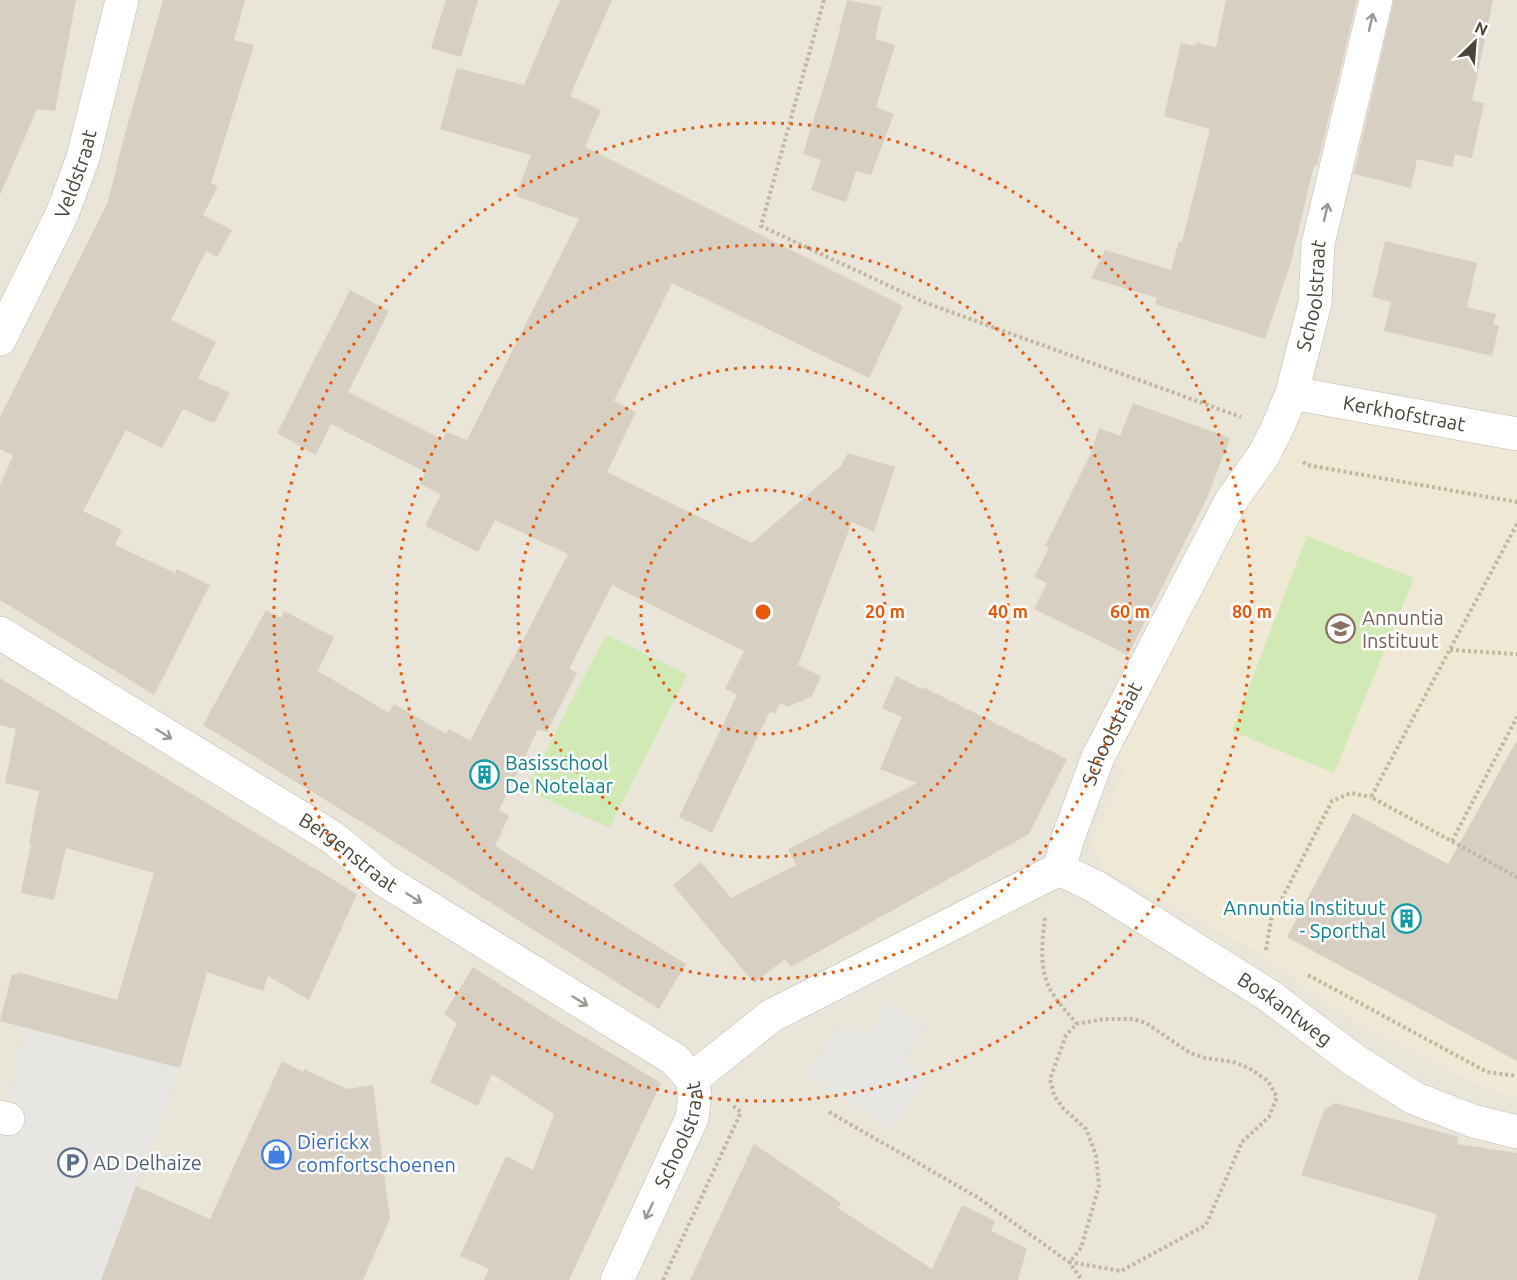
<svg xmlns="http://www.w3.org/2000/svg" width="1517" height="1280" font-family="Ubuntu,sans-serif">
  <rect width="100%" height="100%" fill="#f6f3eb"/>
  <path fill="#e9e5d9" d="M 0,0 L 1517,0 L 1517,1280 L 0,1280 Z"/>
  <path fill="#eee8d5" d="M 1292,393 L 1517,434 L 1517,1099 L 1479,1085 L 1354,1021 L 1256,951 L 1105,869 L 1091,842 L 1127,769 L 1098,757 Z"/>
  <path fill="#d1e9b5" d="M 1307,536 L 1414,578 L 1334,773 L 1232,731 Z
    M 606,635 L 687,675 L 609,828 L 526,789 Z"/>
  <path fill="#e7e6e2" d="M 889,1003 L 925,1026 L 903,1060 L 927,1076 L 892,1130 L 806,1074 L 840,1023 L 866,1039 Z
    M 25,1027 L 180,1068 L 101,1280 L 0,1280 L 0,1139 Z"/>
  <path fill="#d7cfc1" d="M 0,0 L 76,0 L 55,111 L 37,109 L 0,195 Z
    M 163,0 L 245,0 L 234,40 L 254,45 L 211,183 L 218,186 L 203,215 L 232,230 L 217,257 L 206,251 L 171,320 L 216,342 L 198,378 L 230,393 L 214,423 L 183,409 L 162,448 L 126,430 L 83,511 L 122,530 L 115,545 L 175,573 L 177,569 L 210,585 L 154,695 L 0,600 L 0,485 L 13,456 L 0,449 L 0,417 L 108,202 L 123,141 Z
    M 446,0 L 478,0 L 461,57 L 431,48 Z
    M 560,0 L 612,0 L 570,96 L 601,110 L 585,147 L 903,306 L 869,378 L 672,283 L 614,401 L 636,412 L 607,472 L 752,543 L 841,466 L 848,453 L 895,467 L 874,532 L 852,522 L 798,665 L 821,676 L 812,696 L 788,707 L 780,703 L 775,714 L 770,711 L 712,833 L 679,817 L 737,695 L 725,689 L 744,651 L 612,585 L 569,669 L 577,673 L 547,732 L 538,729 L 499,810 L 509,816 L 495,846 L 686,964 L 659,1009 L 412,853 L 203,725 L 266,610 L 281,618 L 284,611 L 334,637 L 318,671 L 389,713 L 394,704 L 446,734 L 449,729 L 470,741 L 568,554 L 495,520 L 478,552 L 425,526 L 441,494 L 420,484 L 426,472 L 331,424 L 316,455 L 277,433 L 350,290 L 389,311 L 348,392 L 443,440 L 447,432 L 467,440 L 579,219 L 516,196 L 531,155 L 440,129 L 457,68 L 524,85 Z
    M 847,0 L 882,7 L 875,39 L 895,45 L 876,107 L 894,114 L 871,175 L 856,171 L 846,202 L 811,190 L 821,160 L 803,154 L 833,56 Z
    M 1226,0 L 1357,0 L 1317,166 L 1314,165 L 1291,262 L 1265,339 L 1155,304 L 1157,298 L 1091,278 L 1105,250 L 1171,270 L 1179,241 L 1182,242 L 1210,129 L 1164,116 L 1181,43 L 1195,46 L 1196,43 L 1216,47 Z
    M 1394,0 L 1493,0 L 1472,101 L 1484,103 L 1472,158 L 1455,154 L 1452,167 L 1417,159 L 1411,188 L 1354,174 Z
    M 1385,241 L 1477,263 L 1467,307 L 1496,314 L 1493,324 L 1499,326 L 1492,356 L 1384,331 L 1391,302 L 1372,297 Z
    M 1133,403 L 1230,438 L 1207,498 L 1128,655 L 1034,609 L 1047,583 L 1034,577 L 1049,548 L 1045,546 L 1091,453 L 1099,428 L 1120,436 Z
    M 896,676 L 922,689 L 923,687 L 1067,759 L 1029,834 L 791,967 L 785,959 L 754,983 L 673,885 L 701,862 L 731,898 L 796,865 L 788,849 L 917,783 L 880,769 L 902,717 L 882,708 Z
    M 0,678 L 357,894 L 309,1000 L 268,976 L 263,991 L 207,972 L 180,1068 L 0,1021 L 12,974 L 17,975 L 18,972 L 117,1000 L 154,873 L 66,848 L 54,900 L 21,893 L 31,844 L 29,844 L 39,791 L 5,783 L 16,729 L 0,725 Z
    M 1517,740 L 1517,1061 L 1287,937 L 1353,813 L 1448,864 Z
    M 473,967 L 554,1019 L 661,1083 L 569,1280 L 484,1280 L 489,1269 L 460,1256 L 506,1156 L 533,1170 L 554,1114 L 492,1074 L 478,1106 L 430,1082 L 457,1023 L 444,1014 Z
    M 282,1061 L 303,1072 L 304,1069 L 347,1089 L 373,1085 L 390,1219 L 363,1280 L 101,1280 L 136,1186 L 210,1219 Z
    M 1335,1103 L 1459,1137 L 1457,1144 L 1517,1153 L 1517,1280 L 1418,1280 L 1437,1214 L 1301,1175 L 1324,1110 Z
    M 754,1144 L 841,1203 L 838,1208 L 932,1269 L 962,1205 L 995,1221 L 991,1231 L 1027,1249 L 1018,1280 L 690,1280 Z"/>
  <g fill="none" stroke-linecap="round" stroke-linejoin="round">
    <defs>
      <g id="minor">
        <path id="s1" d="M 0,339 L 62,214 L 83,158 L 122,0"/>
        <path id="s2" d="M 1292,393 L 1517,434"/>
        <path id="s3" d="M 0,633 L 332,837 L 384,880 L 674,1059 L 692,1079"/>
        <path id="s4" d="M 1059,869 L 1096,887 L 1268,995 L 1354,1060 L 1414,1098 L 1473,1121 L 1517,1132"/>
        <path id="s5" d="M 692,1079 L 771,1016 L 1059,869 L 1068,838 L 1098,757 L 1231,501 L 1263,456 L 1277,429 L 1292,393 L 1315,303 L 1318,244 L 1376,0"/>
        <path d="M 0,1117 L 8,1119"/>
        <path id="s6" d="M 617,1280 L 692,1118 L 695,1095 L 692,1079"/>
      </g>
    </defs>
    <use href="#minor" stroke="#c1bbae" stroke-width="34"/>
    <path stroke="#c3b79f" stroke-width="4" stroke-dasharray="3 3" stroke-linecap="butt" d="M 824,0 L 761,226 L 926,303 L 1241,417
      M 1303,462 L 1307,465 L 1517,502
      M 1517,524 L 1371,797 L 1517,877
      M 1450,650 L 1517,654
      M 1452,841 L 1517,717
      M 1045,918 C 1042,940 1039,969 1050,989 C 1057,1002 1068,1013 1077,1024 L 1066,1035 L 1050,1079 L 1054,1095 L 1063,1108 L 1086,1129 L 1096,1155 L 1099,1186 L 1081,1248 L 1070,1262
      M 1266,950 L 1271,920 L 1332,801 L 1351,793 L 1371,797
      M 1308,975 L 1487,1072 L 1517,1076
      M 829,1112 L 977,1197 L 1069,1262 L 1082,1280
      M 1069,1262 L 1121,1271 L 1206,1225 L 1242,1142 L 1269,1117 L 1277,1097 L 1268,1081 L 1249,1068 L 1233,1062 L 1205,1058 L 1190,1053 L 1146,1023 L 1133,1019 L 1104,1019 L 1077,1024
      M 663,1280 L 741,1112 L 732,1105"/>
    <use href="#minor" stroke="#fff" stroke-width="33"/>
  </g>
  <defs><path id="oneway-shaft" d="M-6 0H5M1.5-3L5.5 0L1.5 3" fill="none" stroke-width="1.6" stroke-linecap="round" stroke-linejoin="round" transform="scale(1.5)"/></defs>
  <g stroke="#9b9892">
    <use href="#oneway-shaft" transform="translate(1371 22) rotate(-77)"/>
    <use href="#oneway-shaft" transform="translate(1326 212) rotate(-77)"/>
    <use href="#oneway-shaft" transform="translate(164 734) rotate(32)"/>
    <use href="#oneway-shaft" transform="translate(414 898) rotate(32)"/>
    <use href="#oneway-shaft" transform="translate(580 1001) rotate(32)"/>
    <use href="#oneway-shaft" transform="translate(649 1211) rotate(115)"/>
  </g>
  <g fill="none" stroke="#e8590c" stroke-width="3" stroke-dasharray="3 6">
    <circle cx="763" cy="612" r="122"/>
    <circle cx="763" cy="612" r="245"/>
    <circle cx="763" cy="612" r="367"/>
    <circle cx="763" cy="612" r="489"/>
  </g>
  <defs>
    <symbol id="school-ring" viewBox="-11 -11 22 22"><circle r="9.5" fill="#fff" stroke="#8d6e63" stroke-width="1.5"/><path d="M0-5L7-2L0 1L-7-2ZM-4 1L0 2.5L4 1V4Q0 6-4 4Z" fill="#8d6e63"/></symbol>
    <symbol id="building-ring" viewBox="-11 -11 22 22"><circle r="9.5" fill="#fff" stroke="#0f9aa8" stroke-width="1.5"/><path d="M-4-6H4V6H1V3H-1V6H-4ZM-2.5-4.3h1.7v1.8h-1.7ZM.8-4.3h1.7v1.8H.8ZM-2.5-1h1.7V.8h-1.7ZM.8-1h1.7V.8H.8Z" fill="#0f9aa8"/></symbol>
    <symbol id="shop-ring" viewBox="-11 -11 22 22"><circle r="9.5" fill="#fff" stroke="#3f7fe0" stroke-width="1.5"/><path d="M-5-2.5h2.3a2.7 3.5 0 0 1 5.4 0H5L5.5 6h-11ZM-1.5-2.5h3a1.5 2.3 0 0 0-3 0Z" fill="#3f7fe0"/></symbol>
    <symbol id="parking-ring" viewBox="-11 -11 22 22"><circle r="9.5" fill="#fff" stroke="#5c6f8a" stroke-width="1.5"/><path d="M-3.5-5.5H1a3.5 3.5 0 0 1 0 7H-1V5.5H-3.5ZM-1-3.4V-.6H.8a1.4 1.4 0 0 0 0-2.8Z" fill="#5c6f8a"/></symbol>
  </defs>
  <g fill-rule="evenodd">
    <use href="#school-ring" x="1324" y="612" width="33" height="33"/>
    <use href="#building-ring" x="468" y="758" width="33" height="33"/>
    <use href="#building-ring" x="1390" y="902" width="33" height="33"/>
    <use href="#shop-ring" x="260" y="1138" width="33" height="33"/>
    <use href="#parking-ring" x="56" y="1146" width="33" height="33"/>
  </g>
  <g text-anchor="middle" stroke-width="5" stroke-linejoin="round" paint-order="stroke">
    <g font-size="20" fill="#4a4439" stroke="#fff">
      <text dy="7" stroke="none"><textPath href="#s1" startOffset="182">Veldstraat</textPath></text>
      <text dy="7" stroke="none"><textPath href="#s5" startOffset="1056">Schoolstraat</textPath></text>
      <text dy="7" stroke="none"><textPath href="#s2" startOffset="114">Kerkhofstraat</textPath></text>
      <text dy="7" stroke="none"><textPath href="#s5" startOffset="570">Schoolstraat</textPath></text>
      <text dy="7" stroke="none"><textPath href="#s3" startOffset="412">Bergenstraat</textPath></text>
      <text dy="7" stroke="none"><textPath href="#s4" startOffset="266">Boskantweg</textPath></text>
      <text dy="7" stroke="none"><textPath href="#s6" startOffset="159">Schoolstraat</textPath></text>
    </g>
    <g font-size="20" fill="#785e54" stroke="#fff" text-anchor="start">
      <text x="1362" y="625">Annuntia<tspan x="1362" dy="23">Instituut</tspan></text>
    </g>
    <g font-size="20" fill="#0d838f" stroke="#fff" text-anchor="start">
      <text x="505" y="770">Basisschool<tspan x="505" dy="23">De Notelaar</tspan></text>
      <text x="1386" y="915" text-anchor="end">Annuntia Instituut<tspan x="1386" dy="23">- Sporthal</tspan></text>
    </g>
    <g font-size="20" fill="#366cbe" stroke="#fff" text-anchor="start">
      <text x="297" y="1149">Dierickx<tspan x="297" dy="23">comfortschoenen</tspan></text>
    </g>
    <g font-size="20" fill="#4e5e75" stroke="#fff" text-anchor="start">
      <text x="93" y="1170">AD Delhaize</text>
    </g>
  </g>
  <circle cx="763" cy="612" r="9" fill="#e8590c" stroke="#fff" stroke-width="3"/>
  <g font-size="18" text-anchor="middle" font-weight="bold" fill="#e8590c" stroke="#fff" stroke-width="5" stroke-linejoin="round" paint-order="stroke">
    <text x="885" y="618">20 m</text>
    <text x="1008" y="618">40 m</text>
    <text x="1130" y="618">60 m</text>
    <text x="1252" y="618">80 m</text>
  </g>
  <g transform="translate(1475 42) rotate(25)" stroke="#ffffff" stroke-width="4.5" paint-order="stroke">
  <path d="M0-4.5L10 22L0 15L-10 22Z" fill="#4a4439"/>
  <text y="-9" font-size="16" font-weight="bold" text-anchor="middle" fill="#4a4439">N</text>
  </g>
</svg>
